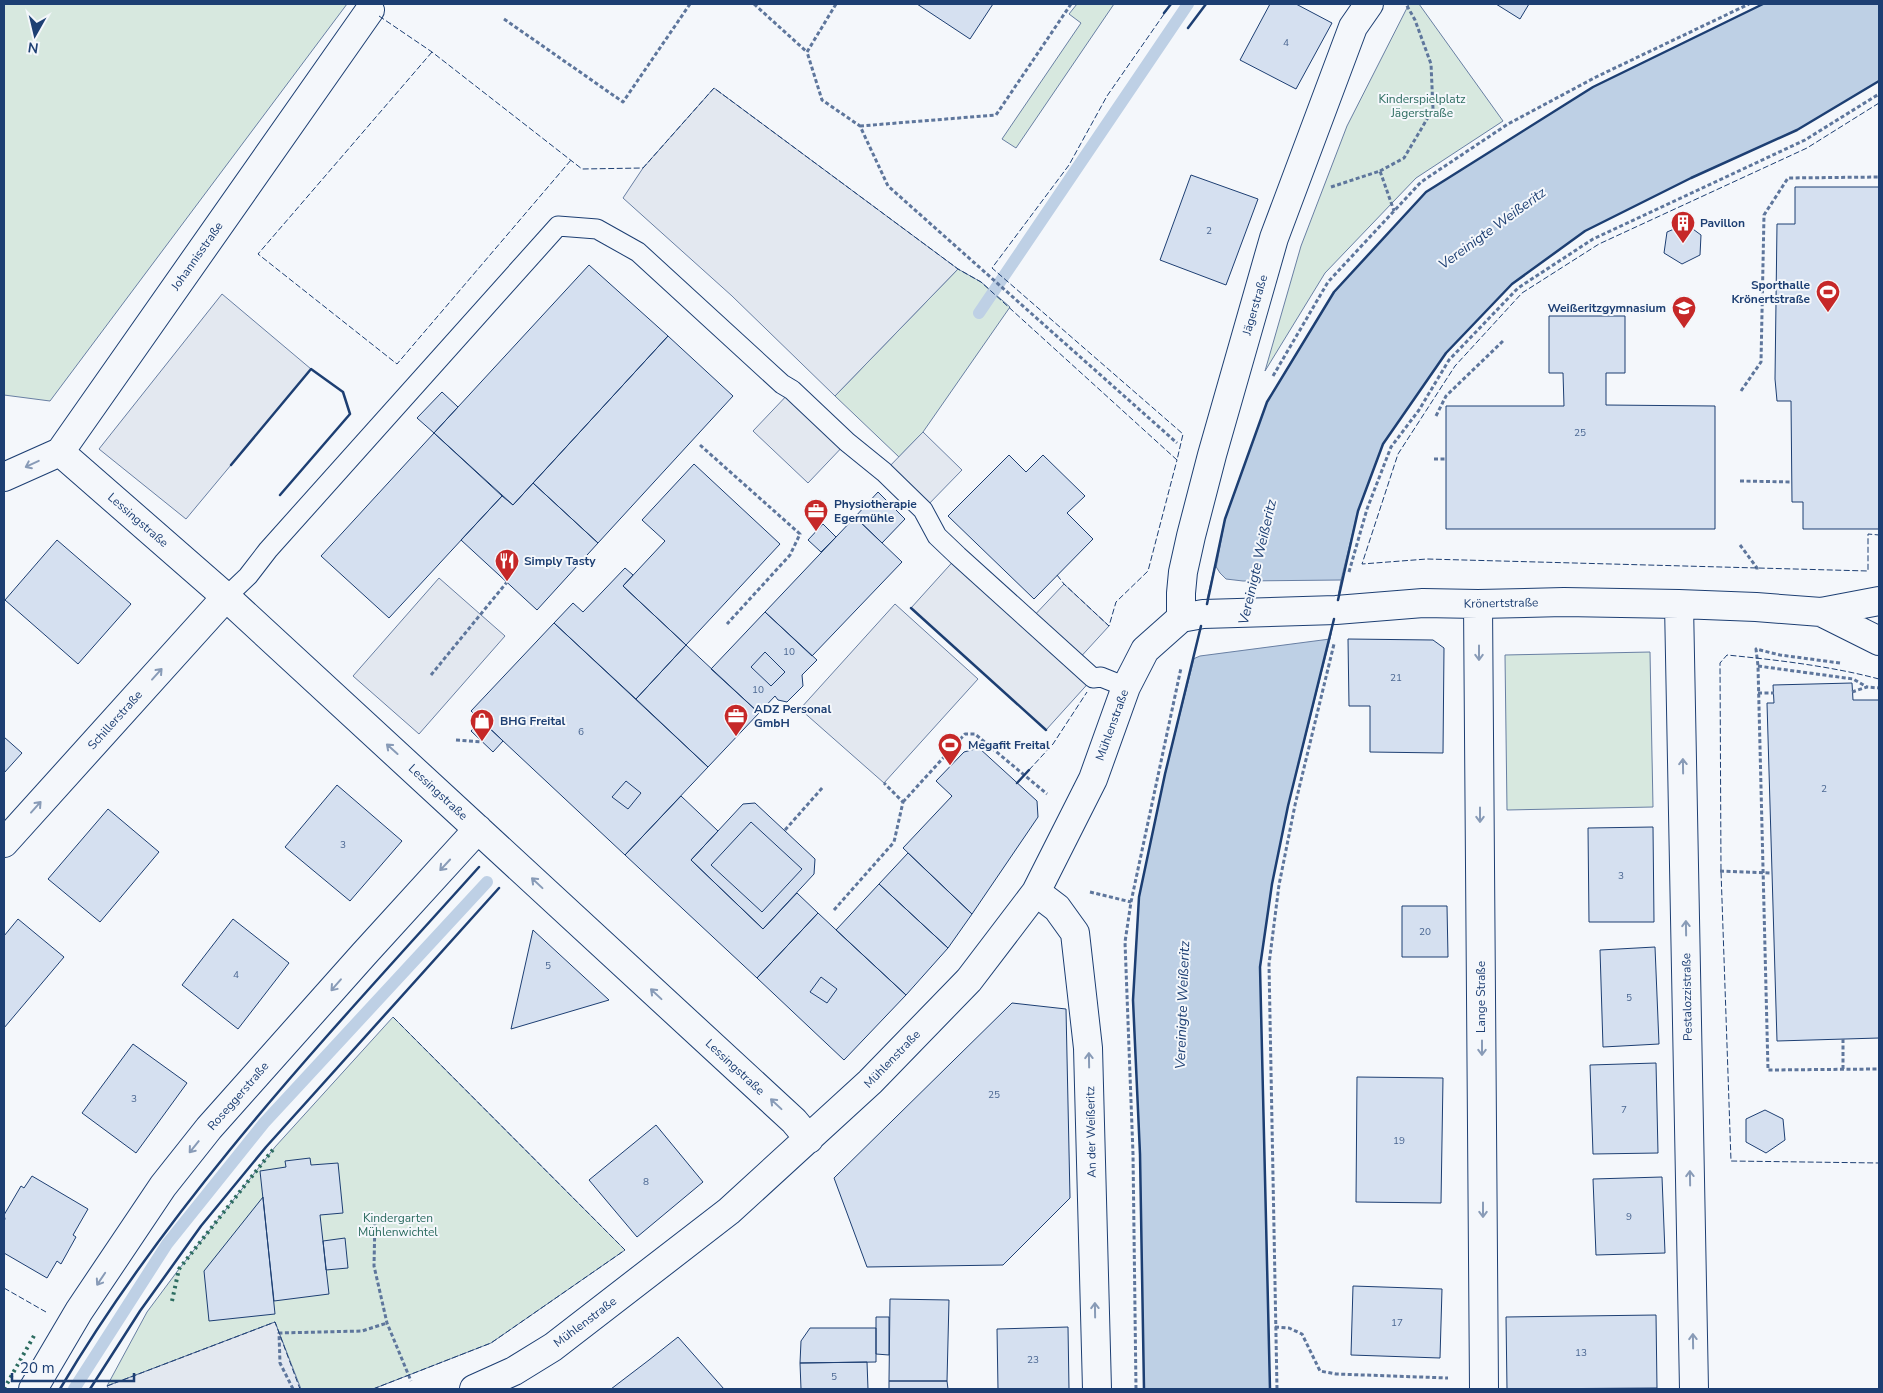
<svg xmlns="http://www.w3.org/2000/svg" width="1883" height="1393" font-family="'Nunito Sans',sans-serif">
  <rect width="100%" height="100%" fill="#f4f7fb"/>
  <path fill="#d7e8df" stroke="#687fa3" d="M 4,4 L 347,4 L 50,401 L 4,395 Z
    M 1077,4 L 1114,4 L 1016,148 L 1002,139 L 1081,23 L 1069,14 Z
    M 1409,4 L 1419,4 L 1503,121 L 1416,178 L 1325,273 L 1265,371 L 1301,246 L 1347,126 Z
    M 958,269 L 981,282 L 1010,307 L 923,432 L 899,457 L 835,396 Z
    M 1650,652 L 1653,807 L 1507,810 L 1505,655 Z
    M 393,1017 L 625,1250 L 491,1343 L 373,1389 L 300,1389 L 275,1322 L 107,1386 L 147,1312 L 179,1269 L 275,1147 Z"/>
  <path fill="#e3e8f0" stroke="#687fa3" d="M 714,88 L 958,269 L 835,396 L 732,296 L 623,198 L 643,168 Z
    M 222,294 L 311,369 L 186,519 L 99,449 Z
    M 792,390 L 847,442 L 808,483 L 753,431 Z
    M 923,432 L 962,470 L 923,510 L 884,472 Z
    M 958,556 L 1030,620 L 1064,584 L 1109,626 L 1076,662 L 1093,678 L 1046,730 L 911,608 Z
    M 439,578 L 505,636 L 419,734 L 353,676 Z
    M 895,604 L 978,679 L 884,783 L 800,709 Z
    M 275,1322 L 301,1389 L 109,1389 L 107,1386 Z"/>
  <path fill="#bed0e5" stroke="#687fa3" d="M 1763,4 L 1879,4 L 1879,81 L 1797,130 L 1691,178 L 1585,231 L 1512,284 L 1446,353 L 1383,444 L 1358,511 L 1341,580 L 1330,639 L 1288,806 L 1272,884 L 1260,967 L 1270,1389 L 1144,1389 L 1140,1154 L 1133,1000 L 1139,897 L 1165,774 L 1214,579 L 1225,519 L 1267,402 L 1334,292 L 1426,192 L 1593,87 Z"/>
  <path fill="#f4f7fb" stroke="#687fa3" d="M 1215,565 L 1220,573 L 1226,579 L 1243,581 L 1341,580 L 1330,639 L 1200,656 L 1193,659 Z"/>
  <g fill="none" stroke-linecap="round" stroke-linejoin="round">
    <path stroke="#bed0e5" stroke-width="12" d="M 979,313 L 1188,4
      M 74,1389 L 167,1244 L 264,1123 L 487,882"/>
  </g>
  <path fill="#d5e0f0" stroke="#1d3f73" d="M 917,4 L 993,4 L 970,39 Z
    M 1270,4 L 1296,4 L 1332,23 L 1296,89 L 1240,60 Z
    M 1496,4 L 1529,4 L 1520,19 Z
    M 1191,175 L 1258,199 L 1226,285 L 1160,260 Z
    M 1795,187 L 1879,187 L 1879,529 L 1803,529 L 1803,502 L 1792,502 L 1791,401 L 1777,401 L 1775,379 L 1777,224 L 1795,224 Z
    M 1686,224 L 1701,235 L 1700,255 L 1682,264 L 1664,253 L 1667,232 Z
    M 589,265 L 668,336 L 513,505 L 434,433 Z
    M 1549,316 L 1625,316 L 1625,373 L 1606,373 L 1606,405 L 1715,406 L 1715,529 L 1446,529 L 1446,406 L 1564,406 L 1563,373 L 1549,373 Z
    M 668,336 L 733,396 L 598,543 L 533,483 Z
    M 442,392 L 458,407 L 434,433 L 417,418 Z
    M 434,433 L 502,496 L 389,618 L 321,556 Z
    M 1009,455 L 1026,472 L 1043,455 L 1085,496 L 1067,513 L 1093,539 L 1034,599 L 948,516 Z
    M 694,464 L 780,544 L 686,645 L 623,586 L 665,541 L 642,520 Z
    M 533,483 L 598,543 L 537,610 L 461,540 L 502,496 L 513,505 Z
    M 878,492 L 905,519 L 882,543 L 855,517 Z
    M 855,517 L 902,562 L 812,656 L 765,612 Z
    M 823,524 L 836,537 L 821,552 L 808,540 Z
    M 57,540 L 131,604 L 78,664 L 5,600 Z
    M 625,568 L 633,575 L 623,586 L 686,645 L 636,699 L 554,623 L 573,603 L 583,612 Z
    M 765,612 L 817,660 L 802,675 L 803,686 L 787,702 L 778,700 L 775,696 L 759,713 L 711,669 Z
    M 554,623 L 708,767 L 625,855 L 471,711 Z
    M 1348,639 L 1433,640 L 1444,648 L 1443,753 L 1370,752 L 1370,706 L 1349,706 Z
    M 686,645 L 759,713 L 708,767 L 636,699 Z
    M 765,652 L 785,672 L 771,686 L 751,667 Z
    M 1852,683 L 1853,700 L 1879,700 L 1879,1038 L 1777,1041 L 1767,703 L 1774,703 L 1773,685 Z
    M 481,720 L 503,741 L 493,752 L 471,731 Z
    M 4,737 L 22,753 L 4,773 Z
    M 979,748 L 1037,801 L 1038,817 L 972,914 L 903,848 L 952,796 L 936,781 L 964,752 Z
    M 626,781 L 641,793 L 628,809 L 612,797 Z
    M 337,785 L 402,841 L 350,901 L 285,847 Z
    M 681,796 L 718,831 L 691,860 L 763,929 L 797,893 L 818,913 L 757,978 L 625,855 Z
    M 755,803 L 815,859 L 814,874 L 763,929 L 691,860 L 743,804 Z
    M 108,809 L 159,852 L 100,922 L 48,879 Z
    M 751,822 L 802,869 L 762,912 L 711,865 Z
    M 1653,827 L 1654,922 L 1589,922 L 1588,828 Z
    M 908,853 L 972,914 L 948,948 L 879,884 Z
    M 879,884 L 948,948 L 906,995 L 836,930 Z
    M 1402,906 L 1447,906 L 1448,957 L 1402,957 Z
    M 818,913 L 906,995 L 844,1060 L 757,978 Z
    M 18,919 L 64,957 L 4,1028 L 4,936 Z
    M 233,919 L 289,963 L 238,1029 L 182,985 Z
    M 533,930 L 609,1000 L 511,1029 Z
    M 1655,947 L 1659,1044 L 1603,1047 L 1600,950 Z
    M 821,977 L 837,989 L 827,1003 L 810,992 Z
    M 1012,1003 L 1066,1009 L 1070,1198 L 1003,1265 L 867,1267 L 834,1178 Z
    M 133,1044 L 187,1083 L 136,1153 L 82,1113 Z
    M 1656,1063 L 1658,1153 L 1593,1154 L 1590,1065 Z
    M 1357,1077 L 1443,1078 L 1441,1203 L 1356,1202 Z
    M 1765,1110 L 1783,1119 L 1785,1140 L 1766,1153 L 1746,1142 L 1746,1119 Z
    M 656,1125 L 703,1182 L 637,1237 L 589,1180 Z
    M 310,1158 L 311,1165 L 338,1163 L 343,1213 L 320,1215 L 329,1294 L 274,1301 L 260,1171 L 286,1167 L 285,1161 Z
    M 32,1176 L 88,1209 L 73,1235 L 76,1237 L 61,1264 L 57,1261 L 47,1278 L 4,1253 L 4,1221 L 5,1219 L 4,1215 L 21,1186 L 24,1188 Z
    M 1662,1177 L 1665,1253 L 1596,1255 L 1593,1179 Z
    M 263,1197 L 275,1314 L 209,1321 L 204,1271 Z
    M 345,1238 L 348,1268 L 326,1270 L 323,1241 Z
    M 1353,1286 L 1442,1289 L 1440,1358 L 1351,1355 Z
    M 890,1299 L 949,1300 L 947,1381 L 889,1381 Z
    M 1656,1315 L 1657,1388 L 1507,1389 L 1506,1317 Z
    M 876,1317 L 889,1317 L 889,1355 L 876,1354 Z
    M 1068,1327 L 1069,1389 L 998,1389 L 997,1329 Z
    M 810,1328 L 876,1328 L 876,1362 L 800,1363 L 801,1341 Z
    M 678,1337 L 724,1389 L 611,1389 L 649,1360 Z
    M 867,1362 L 868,1389 L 801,1389 L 800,1363 Z
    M 889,1381 L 947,1381 L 948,1389 L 889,1389 Z"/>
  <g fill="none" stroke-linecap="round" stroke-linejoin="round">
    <defs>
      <path id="service" d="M 226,597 L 248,576 L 268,550 L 558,226 L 597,229 L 638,252 L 782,384 L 792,390 L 847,442 L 884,472 L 923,510 L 937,536 L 958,556 L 1093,678 L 1101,677 L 1126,687"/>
      <path id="minor" d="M 60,452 L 226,597 L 794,1121 L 809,1139
        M 4,477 L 60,452 L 370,10
        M 1478,604 L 1484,1389
        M 1679,604 L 1694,1389
        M 1821,612 L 1879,641
        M 1181,618 L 1203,614 L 1336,610 L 1423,603 L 1478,604 L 1564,602 L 1679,604 L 1756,607 L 1821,612 L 1879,601
        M 1181,618 L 1181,593 L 1183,572 L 1191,536 L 1212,455 L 1274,238 L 1353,27 L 1369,4
        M 4,843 L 226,597
        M 1036,892 L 1057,908 L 1075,933 L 1088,1048 L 1097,1389
        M 33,1389 L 79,1311 L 163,1186 L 209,1128 L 364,954 L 478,829
        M 474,1389 L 514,1371 L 553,1347 L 729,1211 L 870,1082 L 969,980 L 1036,892 L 1093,779 L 1126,687 L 1145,650 L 1181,618"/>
    </defs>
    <use href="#service" stroke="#1d3f73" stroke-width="21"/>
    <use href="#minor" stroke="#1d3f73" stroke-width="30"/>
    <path stroke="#5e769c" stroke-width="3" stroke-dasharray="4 2.5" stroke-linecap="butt" d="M 754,4 L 807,52
      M 836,4 L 807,52 L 822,100 L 860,126 L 888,186 L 1177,443
      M 504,19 L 623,102 L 690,4
      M 860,126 L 996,115 L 1071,4
      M 1380,171 L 1404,158 L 1433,109 L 1431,64 L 1415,20 L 1406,4
      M 1331,187 L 1380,171 L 1394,211
      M 1273,376 L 1328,282 L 1421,182 L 1508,124 L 1596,77 L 1749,4
      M 1741,391 L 1761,362 L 1764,215 L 1788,178 L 1879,177
      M 1436,416 L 1446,396 L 1504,340
      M 700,445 L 800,534 L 790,555 L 727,624
      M 1434,459 L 1446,459
      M 1740,481 L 1792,482
      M 1740,545 L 1757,568 L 1757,571
      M 1349,572 L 1367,509 L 1391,447 L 1419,410 L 1449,360 L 1518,288 L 1593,239 L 1805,140 L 1879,94
      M 1840,663 L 1780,655 L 1756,649 L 1758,666 L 1768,1070 L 1879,1069
      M 1758,666 L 1853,679 L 1867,687
      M 431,675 L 507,582
      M 1852,692 L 1867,687 L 1879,688
      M 1758,693 L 1774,693
      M 456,740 L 482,742
      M 903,802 L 965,734 L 975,734 L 1047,794
      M 785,830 L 823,787
      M 1720,871 L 1772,873
      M 1090,892 L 1131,902
      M 834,910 L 894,842 L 903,802 L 884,783
      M 1843,1069 L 1843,1038
      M 375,1218 L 374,1266 L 387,1323 L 411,1381
      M 1275,1327 L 1289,1328 L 1302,1334 L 1320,1371 L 1336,1374 L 1448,1378
      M 293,1389 L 280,1363 L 279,1333 L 362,1331 L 387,1323
      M 1136,1389 L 1133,1154 L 1125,942 L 1131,902 L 1181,668
      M 1277,1389 L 1269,964 L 1279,885 L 1295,805 L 1334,644"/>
    <use href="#service" stroke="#f4f7fb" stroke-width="19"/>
    <use href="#minor" stroke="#f4f7fb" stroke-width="28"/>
    <path stroke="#2c6c60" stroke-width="4" stroke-dasharray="2.5 4" stroke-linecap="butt" d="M 172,1301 L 179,1269 L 275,1147
      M 4,1389 L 35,1334"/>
    <path stroke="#1d3f73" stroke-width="1" stroke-dasharray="6 2.5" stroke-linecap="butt" d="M 379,16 L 432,52 L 582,169 L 643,168 L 714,88 L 958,269 L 981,282 L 1177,460 L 1183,434 L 992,268 L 1069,165 L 1107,96 L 1171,4
      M 432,52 L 258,254 L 397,364 L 571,160
      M 1879,103 L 1807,148 L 1599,244 L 1522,293 L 1455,366 L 1398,454 L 1362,564 L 1427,559 L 1868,571 L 1868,534 L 1879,535
      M 1057,575 L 1064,584 L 1109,626 L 1116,602 L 1148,571 L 1177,460
      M 1879,679 C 1830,666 1777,660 1727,655 L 1720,663 L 1721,871 L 1731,1161 L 1879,1163
      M 1029,770 L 1053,744 L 1087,692
      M 4,1288 L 46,1312
      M 107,1386 L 275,1322 L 300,1389
      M 373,1389 L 491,1343 L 625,1250 L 393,1017"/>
    <path stroke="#1d3f73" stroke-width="2.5" d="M 1164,13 L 1171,4
      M 1188,28 L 1206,4
      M 231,465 L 311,369 L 343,392 L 350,414 L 280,495
      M 1338,600 L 1358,511 L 1383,444 L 1446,353 L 1512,284 L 1585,231 L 1691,178 L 1797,130 L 1879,81
      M 1207,604 L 1225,519 L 1267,402 L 1334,292 L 1426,192 L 1593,87 L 1763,4
      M 911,608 L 1046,730
      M 1017,783 L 1029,770
      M 60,1389 C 174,1196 330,1033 479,867
      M 90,1389 L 140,1311 L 201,1226 L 266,1147 L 499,888
      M 1144,1389 L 1140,1154 L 1133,1000 L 1139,897 L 1165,774 L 1201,626
      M 1270,1389 L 1260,967 L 1272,884 L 1288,806 L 1334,619"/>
  </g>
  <defs><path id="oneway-shaft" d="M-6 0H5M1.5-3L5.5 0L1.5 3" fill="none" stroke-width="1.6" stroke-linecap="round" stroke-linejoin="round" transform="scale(1.25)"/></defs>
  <g stroke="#889bb7">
    <use href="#oneway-shaft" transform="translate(32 464) rotate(155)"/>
    <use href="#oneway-shaft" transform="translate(1479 653) rotate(90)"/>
    <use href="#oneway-shaft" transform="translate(157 674) rotate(-48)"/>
    <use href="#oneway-shaft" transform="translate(392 749) rotate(-138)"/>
    <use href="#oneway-shaft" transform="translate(1683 766) rotate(-91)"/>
    <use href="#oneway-shaft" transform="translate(36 807) rotate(-48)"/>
    <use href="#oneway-shaft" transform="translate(1480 815) rotate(90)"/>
    <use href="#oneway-shaft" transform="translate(445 865) rotate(133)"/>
    <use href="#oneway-shaft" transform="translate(537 883) rotate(-137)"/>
    <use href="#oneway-shaft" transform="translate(1686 928) rotate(-91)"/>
    <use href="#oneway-shaft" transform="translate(336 985) rotate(131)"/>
    <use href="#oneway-shaft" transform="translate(656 994) rotate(-137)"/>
    <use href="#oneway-shaft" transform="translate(1482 1048) rotate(90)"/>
    <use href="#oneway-shaft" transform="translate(1089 1060) rotate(-91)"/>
    <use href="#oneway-shaft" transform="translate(776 1104) rotate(-137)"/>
    <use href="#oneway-shaft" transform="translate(194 1147) rotate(129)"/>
    <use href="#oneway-shaft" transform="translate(1690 1178) rotate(-91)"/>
    <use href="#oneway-shaft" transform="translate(1483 1210) rotate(90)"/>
    <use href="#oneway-shaft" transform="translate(101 1279) rotate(124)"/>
    <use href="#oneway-shaft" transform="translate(1095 1310) rotate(-91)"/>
    <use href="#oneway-shaft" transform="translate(1693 1341) rotate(-91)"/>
  </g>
  <defs>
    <symbol id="building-pin" viewBox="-11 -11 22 30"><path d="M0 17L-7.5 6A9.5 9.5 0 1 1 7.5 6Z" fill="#c62828" stroke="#f4f7fb"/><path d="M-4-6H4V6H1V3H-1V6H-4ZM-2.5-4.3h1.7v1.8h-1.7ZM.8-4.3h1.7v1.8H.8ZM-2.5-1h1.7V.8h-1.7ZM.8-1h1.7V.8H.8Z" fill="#fff"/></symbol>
    <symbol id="stadium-pin" viewBox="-11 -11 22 30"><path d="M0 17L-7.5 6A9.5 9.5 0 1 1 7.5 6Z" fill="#c62828" stroke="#f4f7fb"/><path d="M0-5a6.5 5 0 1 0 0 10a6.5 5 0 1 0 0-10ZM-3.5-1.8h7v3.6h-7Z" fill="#fff"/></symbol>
    <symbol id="school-pin" viewBox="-11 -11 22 30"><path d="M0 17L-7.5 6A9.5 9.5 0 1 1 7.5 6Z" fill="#c62828" stroke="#f4f7fb"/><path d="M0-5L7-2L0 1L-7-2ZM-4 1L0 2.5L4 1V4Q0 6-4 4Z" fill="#fff"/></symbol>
    <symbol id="office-pin" viewBox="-11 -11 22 30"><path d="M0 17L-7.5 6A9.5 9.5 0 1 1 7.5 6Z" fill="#c62828" stroke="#f4f7fb"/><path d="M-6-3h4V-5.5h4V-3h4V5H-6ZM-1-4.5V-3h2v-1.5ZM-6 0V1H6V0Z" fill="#fff"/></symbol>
    <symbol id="restaurant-pin" viewBox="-11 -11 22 30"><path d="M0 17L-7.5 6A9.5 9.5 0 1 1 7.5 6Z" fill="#c62828" stroke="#f4f7fb"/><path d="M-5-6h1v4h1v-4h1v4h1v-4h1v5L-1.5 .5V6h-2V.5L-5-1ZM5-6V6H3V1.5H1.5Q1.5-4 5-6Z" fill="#fff"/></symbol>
    <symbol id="shop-pin" viewBox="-11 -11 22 30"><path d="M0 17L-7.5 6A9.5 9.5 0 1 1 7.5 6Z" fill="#c62828" stroke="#f4f7fb"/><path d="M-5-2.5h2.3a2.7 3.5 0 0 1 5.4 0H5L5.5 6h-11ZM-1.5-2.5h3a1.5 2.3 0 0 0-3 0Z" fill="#fff"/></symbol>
  </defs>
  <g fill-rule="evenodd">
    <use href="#building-pin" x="1669" y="209" width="28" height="38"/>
    <use href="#stadium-pin" x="1814" y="278" width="28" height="38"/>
    <use href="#school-pin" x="1670" y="294" width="28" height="38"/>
    <use href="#office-pin" x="802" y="497" width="28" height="38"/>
    <use href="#restaurant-pin" x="493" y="547" width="28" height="38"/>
    <use href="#office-pin" x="722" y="702" width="28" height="38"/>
    <use href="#shop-pin" x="468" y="707" width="28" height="38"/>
    <use href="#stadium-pin" x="936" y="731" width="28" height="38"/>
  </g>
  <g text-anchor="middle" stroke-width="4" stroke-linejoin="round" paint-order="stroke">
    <g font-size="10" fill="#4b6792">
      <text x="1286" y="46">4</text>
      <text x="1209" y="234">2</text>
      <text x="1580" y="436">25</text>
      <text x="789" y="655">10</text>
      <text x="1396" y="681">21</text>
      <text x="758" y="693">10</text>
      <text x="581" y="735">6</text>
      <text x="1824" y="792">2</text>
      <text x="343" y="848">3</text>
      <text x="1621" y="879">3</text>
      <text x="1425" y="935">20</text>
      <text x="548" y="969">5</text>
      <text x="236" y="978">4</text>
      <text x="1629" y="1001">5</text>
      <text x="994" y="1098">25</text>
      <text x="134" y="1102">3</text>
      <text x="1624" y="1113">7</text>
      <text x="1399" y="1144">19</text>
      <text x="646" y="1185">8</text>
      <text x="1629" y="1220">9</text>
      <text x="1397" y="1326">17</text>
      <text x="1581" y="1356">13</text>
      <text x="1033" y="1363">23</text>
      <text x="834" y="1380">5</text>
    </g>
    <g font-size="12" fill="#2c6c60" stroke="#f4f7fb">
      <text x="1422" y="103">Kinderspielplatz<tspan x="1422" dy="14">Jägerstraße</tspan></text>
      <text x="398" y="1222">Kindergarten<tspan x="398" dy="14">Mühlenwichtel</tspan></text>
    </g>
    <g font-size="12" font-weight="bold" fill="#1d3f73" stroke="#f4f7fb" text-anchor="start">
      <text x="1700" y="227">Pavillon</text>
      <text x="1810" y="289" text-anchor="end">Sporthalle<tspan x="1810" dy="14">Krönertstraße</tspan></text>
      <text x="1666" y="312" text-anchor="end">Weißeritzgymnasium</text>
      <text x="834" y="508">Physiotherapie<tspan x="834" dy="14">Egermühle</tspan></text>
      <text x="524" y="565">Simply Tasty</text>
      <text x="754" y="713">ADZ Personal<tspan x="754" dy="14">GmbH</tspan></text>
      <text x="500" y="725">BHG Freital</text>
      <text x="968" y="749">Megafit Freital</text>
    </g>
    <g font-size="12" fill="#1d3f73" stroke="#f4f7fb">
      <text transform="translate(197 256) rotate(-55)" y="4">Johannisstraße</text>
      <text transform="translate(1255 305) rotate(-74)" y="4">Jägerstraße</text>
      <text transform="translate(138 520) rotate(41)" y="4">Lessingstraße</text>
      <text transform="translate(1501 603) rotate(-1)" y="4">Krönertstraße</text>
      <text transform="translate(115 720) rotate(-48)" y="4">Schillerstraße</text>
      <text transform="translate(1112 725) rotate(-70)" y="4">Mühlenstraße</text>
      <text transform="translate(438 792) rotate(43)" y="4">Lessingstraße</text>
      <text transform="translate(1481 997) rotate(-90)" y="4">Lange Straße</text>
      <text transform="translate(1687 997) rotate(-91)" y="4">Pestalozzistraße</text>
      <text transform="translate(892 1059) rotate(-46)" y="4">Mühlenstraße</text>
      <text transform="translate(735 1067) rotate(43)" y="4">Lessingstraße</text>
      <text transform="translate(238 1096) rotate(-49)" y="4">Roseggerstraße</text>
      <text transform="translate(1091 1132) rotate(-91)" y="4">An der Weißeritz</text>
      <text transform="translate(585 1322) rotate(-37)" y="4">Mühlenstraße</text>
    </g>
    <g font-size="14" font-style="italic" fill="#1d3f73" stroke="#f4f7fb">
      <text transform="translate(1492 228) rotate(-36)" y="5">Vereinigte Weißeritz</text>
      <text transform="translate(1257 562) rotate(-77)" y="5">Vereinigte Weißeritz</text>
      <text transform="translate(1182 1005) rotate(-88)" y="5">Vereinigte Weißeritz</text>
    </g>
  </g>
  <rect width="1883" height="1393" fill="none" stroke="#1d3f73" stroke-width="10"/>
  <g transform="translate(35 35) rotate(188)" stroke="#f4f7fb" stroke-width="4" paint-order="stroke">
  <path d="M0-4L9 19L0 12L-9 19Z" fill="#1d3f73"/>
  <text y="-8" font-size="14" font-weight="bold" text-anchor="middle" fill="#1d3f73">N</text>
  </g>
  <path d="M12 1373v8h122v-8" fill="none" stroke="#1d3f73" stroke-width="2.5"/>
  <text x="20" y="1373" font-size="15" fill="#1d3f73" stroke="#f4f7fb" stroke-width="4" paint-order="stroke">20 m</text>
</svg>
